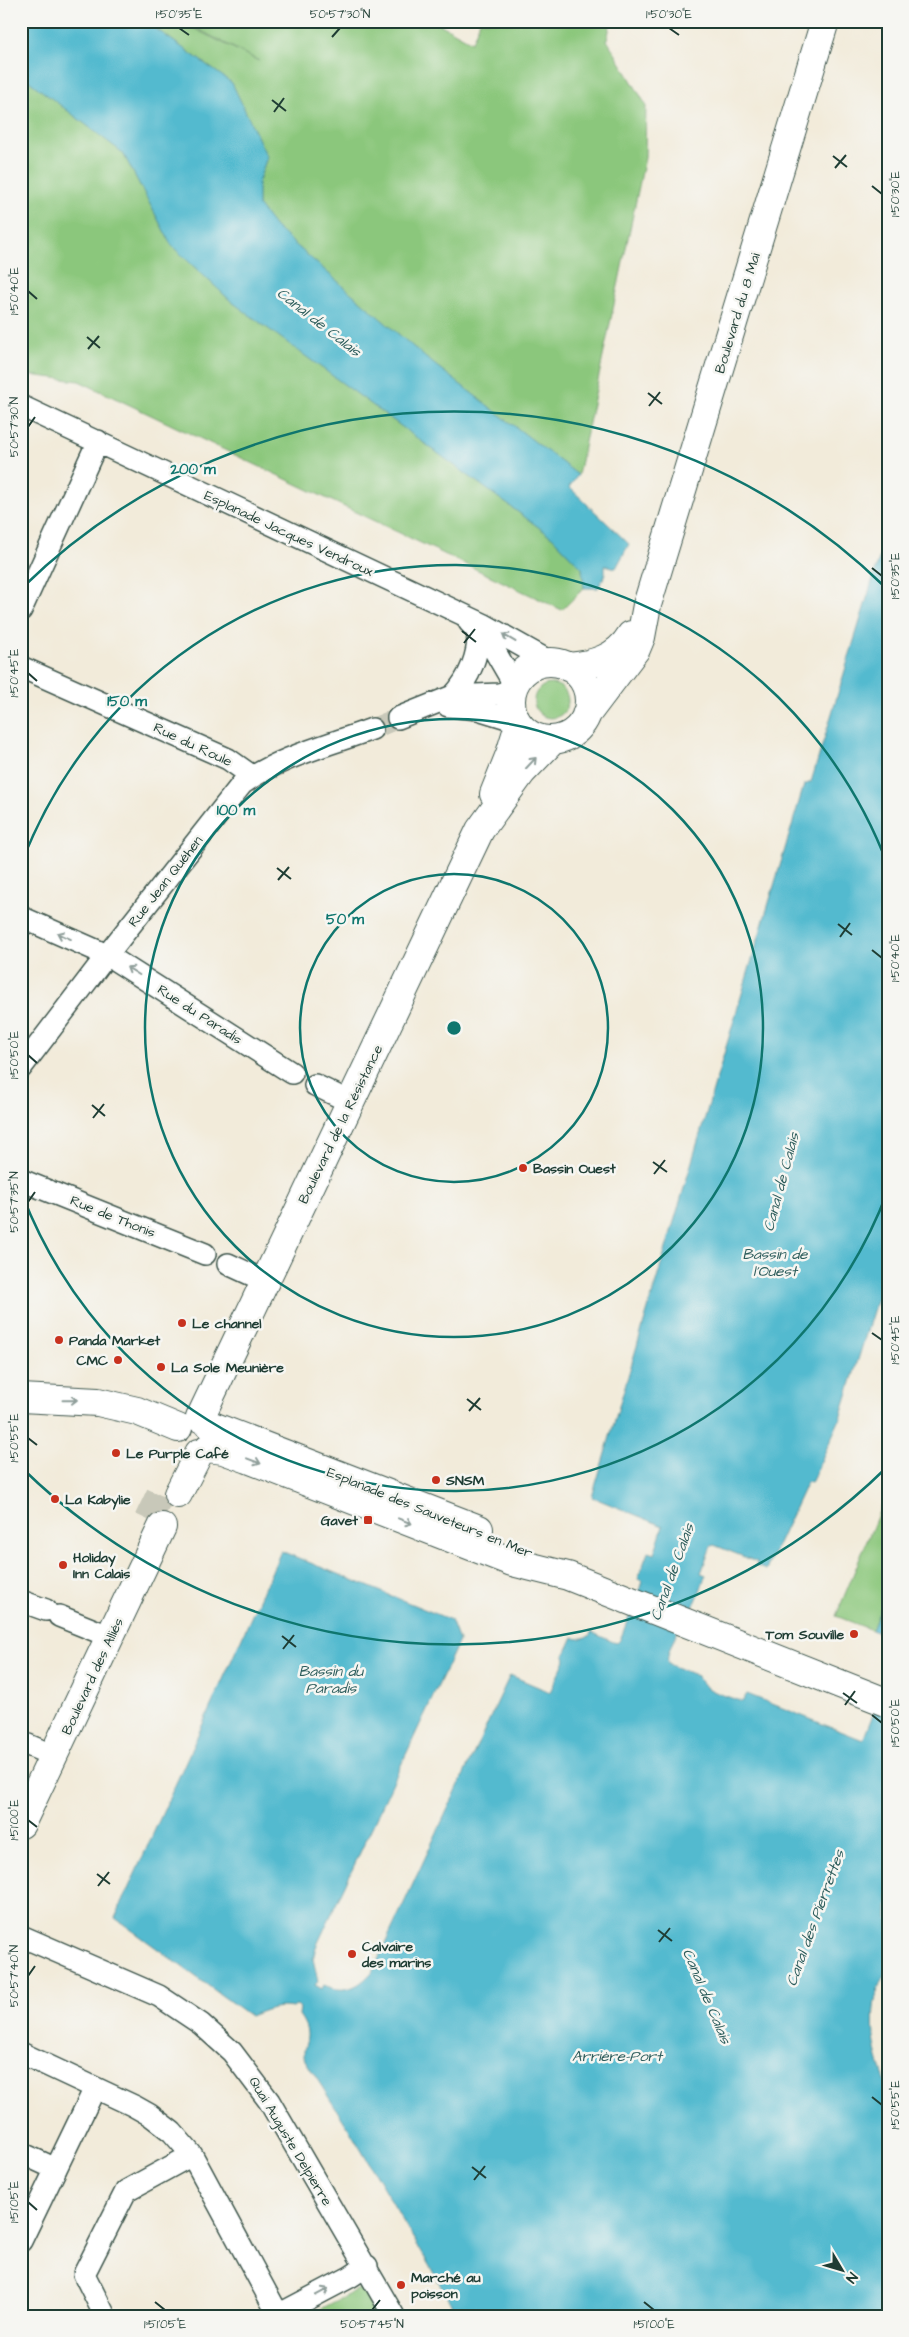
<svg xmlns="http://www.w3.org/2000/svg" width="909" height="2337" font-family="'Architects Daughter',sans-serif">
  <rect width="100%" height="100%" fill="#f6f6f2"/>
  <filter id="ink" filterUnits="userSpaceOnUse"><feTurbulence type="fractalNoise" baseFrequency=".02" numOctaves="2"/><feDisplacementMap in="SourceGraphic" scale="10" xChannelSelector="R" yChannelSelector="G"/><feConvolveMatrix kernelMatrix="1 2 1 2 8 2 1 2 1" color-interpolation-filters="sRGB"/></filter>
  <filter id="wash" filterUnits="userSpaceOnUse"><feTurbulence type="fractalNoise" baseFrequency=".0096" numOctaves="4" result="noise"/><feDisplacementMap in="SourceGraphic" scale="20" xChannelSelector="R" yChannelSelector="G"/><feGaussianBlur stdDeviation="1.12" result="paint"/><feColorMatrix in="noise" values="0 0 0 0 0 0 0 0 0 0 0 0 0 0 0 0 0 1.4 0 .05"/><feComposite in="paint" operator="in"/></filter>
  <g filter="url(#wash)">
    <rect width="100%" height="100%" fill="#f2ebda"/>
    <path fill="#8bc77b" stroke="#558258" d="M 145,21 L 179,21 L 259,61 L 182,21 L 434,21 L 472,42 L 480,21 L 611,21 L 607,40 L 646,105 L 645,158 L 578,475 L 426,358 L 275,227 L 258,205 L 258,183 L 267,157 L 232,83 Z
      M 21,75 L 123,153 L 172,246 L 232,302 L 552,537 L 582,568 L 584,588 L 562,610 L 79,381 L 21,374 Z
      M534 701a17 17 0 1 1 34 0a17 17 0 1 1-34 0Z
      M 888,1490 L 888,1591 L 872,1630 L 836,1616 Z
      M 363,2287 L 378,2316 L 307,2316 Z"/>
    <path fill="#52bacf" stroke="#387c82" d="M 21,21 L 145,21 L 232,83 L 267,157 L 258,183 L 258,205 L 275,227 L 426,358 L 578,475 L 569,487 L 629,544 L 616,568 L 605,565 L 605,575 L 598,588 L 584,588 L 582,568 L 552,537 L 232,302 L 172,246 L 123,153 L 21,75 Z
      M 888,529 L 888,1263 L 839,1421 L 811,1483 L 807,1482 L 766,1570 L 756,1566 L 757,1562 L 714,1545 L 711,1546 L 701,1573 L 706,1575 C 702,1583 700,1593 696,1601 C 688,1615 664,1649 668,1664 L 698,1676 C 701,1691 729,1696 742,1702 L 747,1694 L 863,1740 L 888,1676 L 888,1968 C 865,2002 872,2051 888,2087 L 888,2316 L 459,2316 L 347,2126 L 305,2060 C 300,2045 316,2038 299,2015 L 300,2008 L 297,2005 L 293,2008 C 276,2005 265,2010 250,2016 L 115,1918 L 281,1551 L 451,1620 L 459,1641 L 316,1947 L 313,1959 L 318,1981 L 315,1985 L 322,1989 L 324,1985 C 344,1994 358,1988 372,1972 L 510,1675 L 550,1692 L 566,1658 L 564,1656 L 573,1637 L 577,1639 L 590,1636 L 591,1632 L 613,1642 L 617,1643 L 620,1640 L 640,1588 L 642,1581 L 638,1579 L 648,1552 L 654,1554 L 663,1526 L 592,1497 L 804,785 L 811,782 Z
      M 888,1591 L 888,1637 L 872,1630 Z"/>
  </g>
  <g filter="url(#ink)">
    <g fill="none" stroke-linecap="round" stroke-linejoin="round">
      <path stroke="#c8c8b9" stroke-width="21" stroke-dasharray="21 11" stroke-linecap="butt" d="M 372,729 L 398,718"/>
      <path stroke="#c8c8b9" stroke-width="28" stroke-dasharray="28 14" stroke-linecap="butt" d="M 148,1520 L 164,1486"/>
      <defs>
        <path id="minor" d="M 21,406 L 483,624 L 552,663
          M 21,610 L 98,441
          M 469,622 L 493,648 L 515,686
          M 21,667 L 228,759 L 252,776
          M 453,696 C 469,679 481,652 477,629
          M 448,706 L 478,709 L 517,721
          M 398,718 L 453,696 L 499,694 L 514,690
          M 21,917 L 107,955 L 292,1073
          M 21,1068 L 107,955 L 242,784 C 279,757 329,745 372,729
          M 315,1085 L 350,1102
          M 21,1180 L 205,1254
          M 228,1264 L 265,1281
          M 21,1601 L 46,1610
          M 59,1616 L 111,1637
          M 21,1742 L 54,1756
          M 21,1936 L 159,1996 L 201,2024 L 232,2052 L 269,2101 L 394,2316
          M 21,2053 L 134,2106 L 150,2115 L 172,2132 L 192,2155 L 279,2316
          M 21,2153 L 56,2169
          M 21,2241 L 95,2088
          M 105,2316 L 84,2274 L 126,2191 L 192,2155
          M 276,2316 L 350,2277 L 367,2266"/>
        <path id="tertiary" d="M511 701a39 39 0 1 1 78 0a39 39 0 1 1-78 0Z
          M 568,667 C 594,665 617,658 631,635
          M 586,715 L 636,649 L 641,637 L 647,605 L 825,21
          M 494,794 L 510,754 L 519,725
          M 21,1398 L 98,1402 L 137,1411 L 178,1428
          M 200,1418 L 480,830 L 522,772 L 553,740
          M 210,1425 L 479,1529
          M 208,1448 L 223,1450 L 248,1459 L 512,1562 L 568,1576 L 888,1703
          M 178,1494 L 199,1453
          M 21,1824 L 162,1527"/>
      </defs>
      <use href="#minor" stroke="#3f574d" stroke-width="24"/>
      <use href="#tertiary" stroke="#3f574d" stroke-width="30"/>
      <use href="#minor" stroke="#fff" stroke-width="21"/>
      <use href="#tertiary" stroke="#fff" stroke-width="28"/>
    </g>
    <defs><path id="oneway-shaft" d="M-6 0H5M1.5-3L5.5 0L1.5 3" fill="none" stroke-width="1.6" stroke-linecap="round" stroke-linejoin="round" transform="scale(1.25)"/></defs>
    <g stroke="#8f9e9a">
      <use href="#oneway-shaft" transform="translate(509 638) rotate(-149)"/>
      <use href="#oneway-shaft" transform="translate(531 763) rotate(-47)"/>
      <use href="#oneway-shaft" transform="translate(64 936) rotate(-156)"/>
      <use href="#oneway-shaft" transform="translate(133 971) rotate(-148)"/>
      <use href="#oneway-shaft" transform="translate(70 1400) rotate(-1)"/>
      <use href="#oneway-shaft" transform="translate(254 1461) rotate(21)"/>
      <use href="#oneway-shaft" transform="translate(405 1521) rotate(21)"/>
      <use href="#oneway-shaft" transform="translate(322 2292) rotate(-28)"/>
    </g>
  </g>
  <path fill="none" stroke="#1f3d34" stroke-width="2" d="M 179,28 L 189,35M 669,28 L 679,35M 332,37 L 340,28M 272,100 L 286,111M 274,112 L 284,98M 833,156 L 847,167M 835,168 L 846,155M 872,186 L 882,194M 28,291 L 37,299M 87,337 L 100,348M 88,349 L 99,336M 648,393 L 662,404M 649,406 L 660,392M 28,427 L 35,417M 872,568 L 882,576M 462,631 L 476,642M 464,643 L 475,629M 28,673 L 37,681M 277,868 L 291,879M 278,880 L 289,867M 838,924 L 852,935M 840,937 L 850,923M 872,950 L 882,958M 28,1055 L 37,1063M 92,1105 L 105,1116M 93,1118 L 104,1104M 653,1162 L 667,1172M 654,1174 L 665,1160M 28,1202 L 35,1192M 872,1333 L 882,1340M 467,1399 L 481,1410M 469,1411 L 480,1398M 28,1438 L 37,1445M 282,1636 L 296,1647M 283,1649 L 294,1635M 843,1693 L 857,1703M 845,1705 L 855,1691M 872,1715 L 882,1723M 28,1820 L 37,1827M 97,1874 L 110,1884M 98,1886 L 109,1872M 658,1930 L 672,1941M 659,1942 L 670,1928M 28,1976 L 35,1966M 872,2097 L 882,2105M 472,2167 L 486,2178M 474,2180 L 485,2166M 28,2202 L 37,2210M 155,2302 L 165,2310M 644,2302 L 654,2310M 372,2310 L 380,2300"/>
  <g fill="none" stroke="#0f766e" stroke-width="2.5">
    <circle cx="454" cy="1028" r="154"/>
    <circle cx="454" cy="1028" r="309"/>
    <path d="M888 1190A463 463 0 0 1 22 1194M22 862A463 463 0 0 1 888 866"/>
    <path d="M886 1468A617 617 0 0 1 22 1468M22 588A617 617 0 0 1 886 588"/>
  </g>
  <g fill="#c8321e" stroke="#f6f6f2" stroke-width="2">
    <circle cx="523" cy="1168" r="5"/>
    <circle cx="182" cy="1323" r="5"/>
    <circle cx="59" cy="1340" r="5"/>
    <circle cx="118" cy="1360" r="5"/>
    <circle cx="161" cy="1367" r="5"/>
    <circle cx="116" cy="1453" r="5"/>
    <circle cx="436" cy="1480" r="5"/>
    <circle cx="55" cy="1499" r="5"/>
    <rect x="363" y="1515" width="10" height="10" rx="2.5"/>
    <circle cx="63" cy="1565" r="5"/>
    <circle cx="854" cy="1634" r="5"/>
    <circle cx="352" cy="1954" r="5"/>
    <circle cx="401" cy="2285" r="5"/>
  </g>
  <g text-anchor="middle" stroke-width="5" stroke-linejoin="round" paint-order="stroke">
    <g font-size="14" fill="#1f3d34" stroke="#f6f6f2">
      <text transform="translate(737 313) rotate(-73)" y="5">Boulevard du 8 Mai</text>
      <text transform="translate(289 533) rotate(25)" y="5">Esplanade Jacques Vendroux</text>
      <text transform="translate(193 744) rotate(25)" y="5">Rue du Roule</text>
      <text transform="translate(165 881) rotate(-52)" y="5">Rue Jean Quéhen</text>
      <text transform="translate(200 1014) rotate(33)" y="5">Rue du Paradis</text>
      <text transform="translate(340 1124) rotate(-64)" y="5">Boulevard de la Résistance</text>
      <text transform="translate(113 1216) rotate(22)" y="5">Rue de Thonis</text>
      <text transform="translate(430 1512) rotate(22)" y="5">Esplanade des Sauveteurs en Mer</text>
      <text transform="translate(92 1676) rotate(-65)" y="5">Boulevard des Alliés</text>
      <text transform="translate(291 2141) rotate(59)" y="5">Quai Auguste Delpierre</text>
    </g>
    <g font-size="14" font-weight="bold" fill="#1f3d34" stroke="#f6f6f2" text-anchor="start">
      <text x="533" y="1173">Bassin Ouest</text>
      <text x="192" y="1328">Le channel</text>
      <text x="69" y="1345">Panda Market</text>
      <text x="108" y="1365" text-anchor="end">CMC</text>
      <text x="171" y="1372">La Sole Meunière</text>
      <text x="126" y="1458">Le Purple Café</text>
      <text x="446" y="1485">SNSM</text>
      <text x="65" y="1504">La Kabylie</text>
      <text x="358" y="1525" text-anchor="end">Gavet</text>
      <text x="73" y="1562">Holiday<tspan x="73" dy="16">Inn Calais</tspan></text>
      <text x="844" y="1639" text-anchor="end">Tom Souville</text>
      <text x="362" y="1951">Calvaire<tspan x="362" dy="16">des marins</tspan></text>
      <text x="411" y="2282">Marché au<tspan x="411" dy="16">poisson</tspan></text>
    </g>
    <g font-size="15" font-style="italic" fill="#2c5c5b" stroke="#f6f6f2">
      <text transform="translate(319 322) rotate(38)" y="5">Canal de Calais</text>
      <text transform="translate(781 1182) rotate(-75)" y="5">Canal de Calais</text>
      <text x="775" y="1259">Bassin de<tspan x="775" dy="17">l'Ouest</tspan></text>
      <text transform="translate(672 1572) rotate(-70)" y="5">Canal de Calais</text>
      <text x="331" y="1676">Bassin du<tspan x="331" dy="17">Paradis</tspan></text>
      <text transform="translate(815 1918) rotate(-70)" y="5">Canal des Pierrettes</text>
      <text transform="translate(707 1996) rotate(67)" y="5">Canal de Calais</text>
      <text x="617" y="2061">Arrière-Port</text>
    </g>
  </g>
  <circle cx="454" cy="1028" r="8" fill="#0f766e" stroke="#f6f6f2" stroke-width="2.5"/>
  <g font-size="15" text-anchor="middle" font-weight="bold" fill="#0f766e" stroke="#f6f6f2" stroke-width="5" stroke-linejoin="round" paint-order="stroke">
    <text x="193" y="474">200 m</text>
    <text x="127" y="706">150 m</text>
    <text x="236" y="815">100 m</text>
    <text x="345" y="924">50 m</text>
  </g>
  <rect width="909" height="2337" fill="none" stroke="#f6f6f2" stroke-width="55"/>
  <g transform="translate(842 2270) rotate(128)" stroke="#f6f6f2" stroke-width="4" paint-order="stroke">
  <path d="M0-4L9 19L0 12L-9 19Z" fill="#1f3d34"/>
  <text y="-8" font-size="14" font-weight="bold" text-anchor="middle" fill="#1f3d34">N</text>
  </g>
  <rect x="28" y="28" width="854" height="2282" fill="none" stroke="#1f3d34" stroke-width="2"/>
  <g font-size="12" text-anchor="middle" fill="#1f3d34">
    <text x="179" y="18">1°50'35"E</text>
    <text x="340" y="18">50°57'30"N</text>
    <text x="669" y="18">1°50'30"E</text>
    <text transform="translate(895 194) rotate(-90)" y="4">1°50'30"E</text>
    <text transform="translate(14 291) rotate(-90)" y="4">1°50'40"E</text>
    <text transform="translate(14 427) rotate(-90)" y="4">50°57'30"N</text>
    <text transform="translate(895 576) rotate(-90)" y="4">1°50'35"E</text>
    <text transform="translate(14 673) rotate(-90)" y="4">1°50'45"E</text>
    <text transform="translate(895 958) rotate(-90)" y="4">1°50'40"E</text>
    <text transform="translate(14 1055) rotate(-90)" y="4">1°50'50"E</text>
    <text transform="translate(14 1202) rotate(-90)" y="4">50°57'35"N</text>
    <text transform="translate(895 1340) rotate(-90)" y="4">1°50'45"E</text>
    <text transform="translate(14 1438) rotate(-90)" y="4">1°50'55"E</text>
    <text transform="translate(895 1723) rotate(-90)" y="4">1°50'50"E</text>
    <text transform="translate(14 1820) rotate(-90)" y="4">1°51'00"E</text>
    <text transform="translate(14 1976) rotate(-90)" y="4">50°57'40"N</text>
    <text transform="translate(895 2105) rotate(-90)" y="4">1°50'55"E</text>
    <text transform="translate(14 2202) rotate(-90)" y="4">1°51'05"E</text>
    <text x="165" y="2328">1°51'05"E</text>
    <text x="372" y="2328">50°57'45"N</text>
    <text x="654" y="2328">1°51'00"E</text>
  </g>
</svg>
